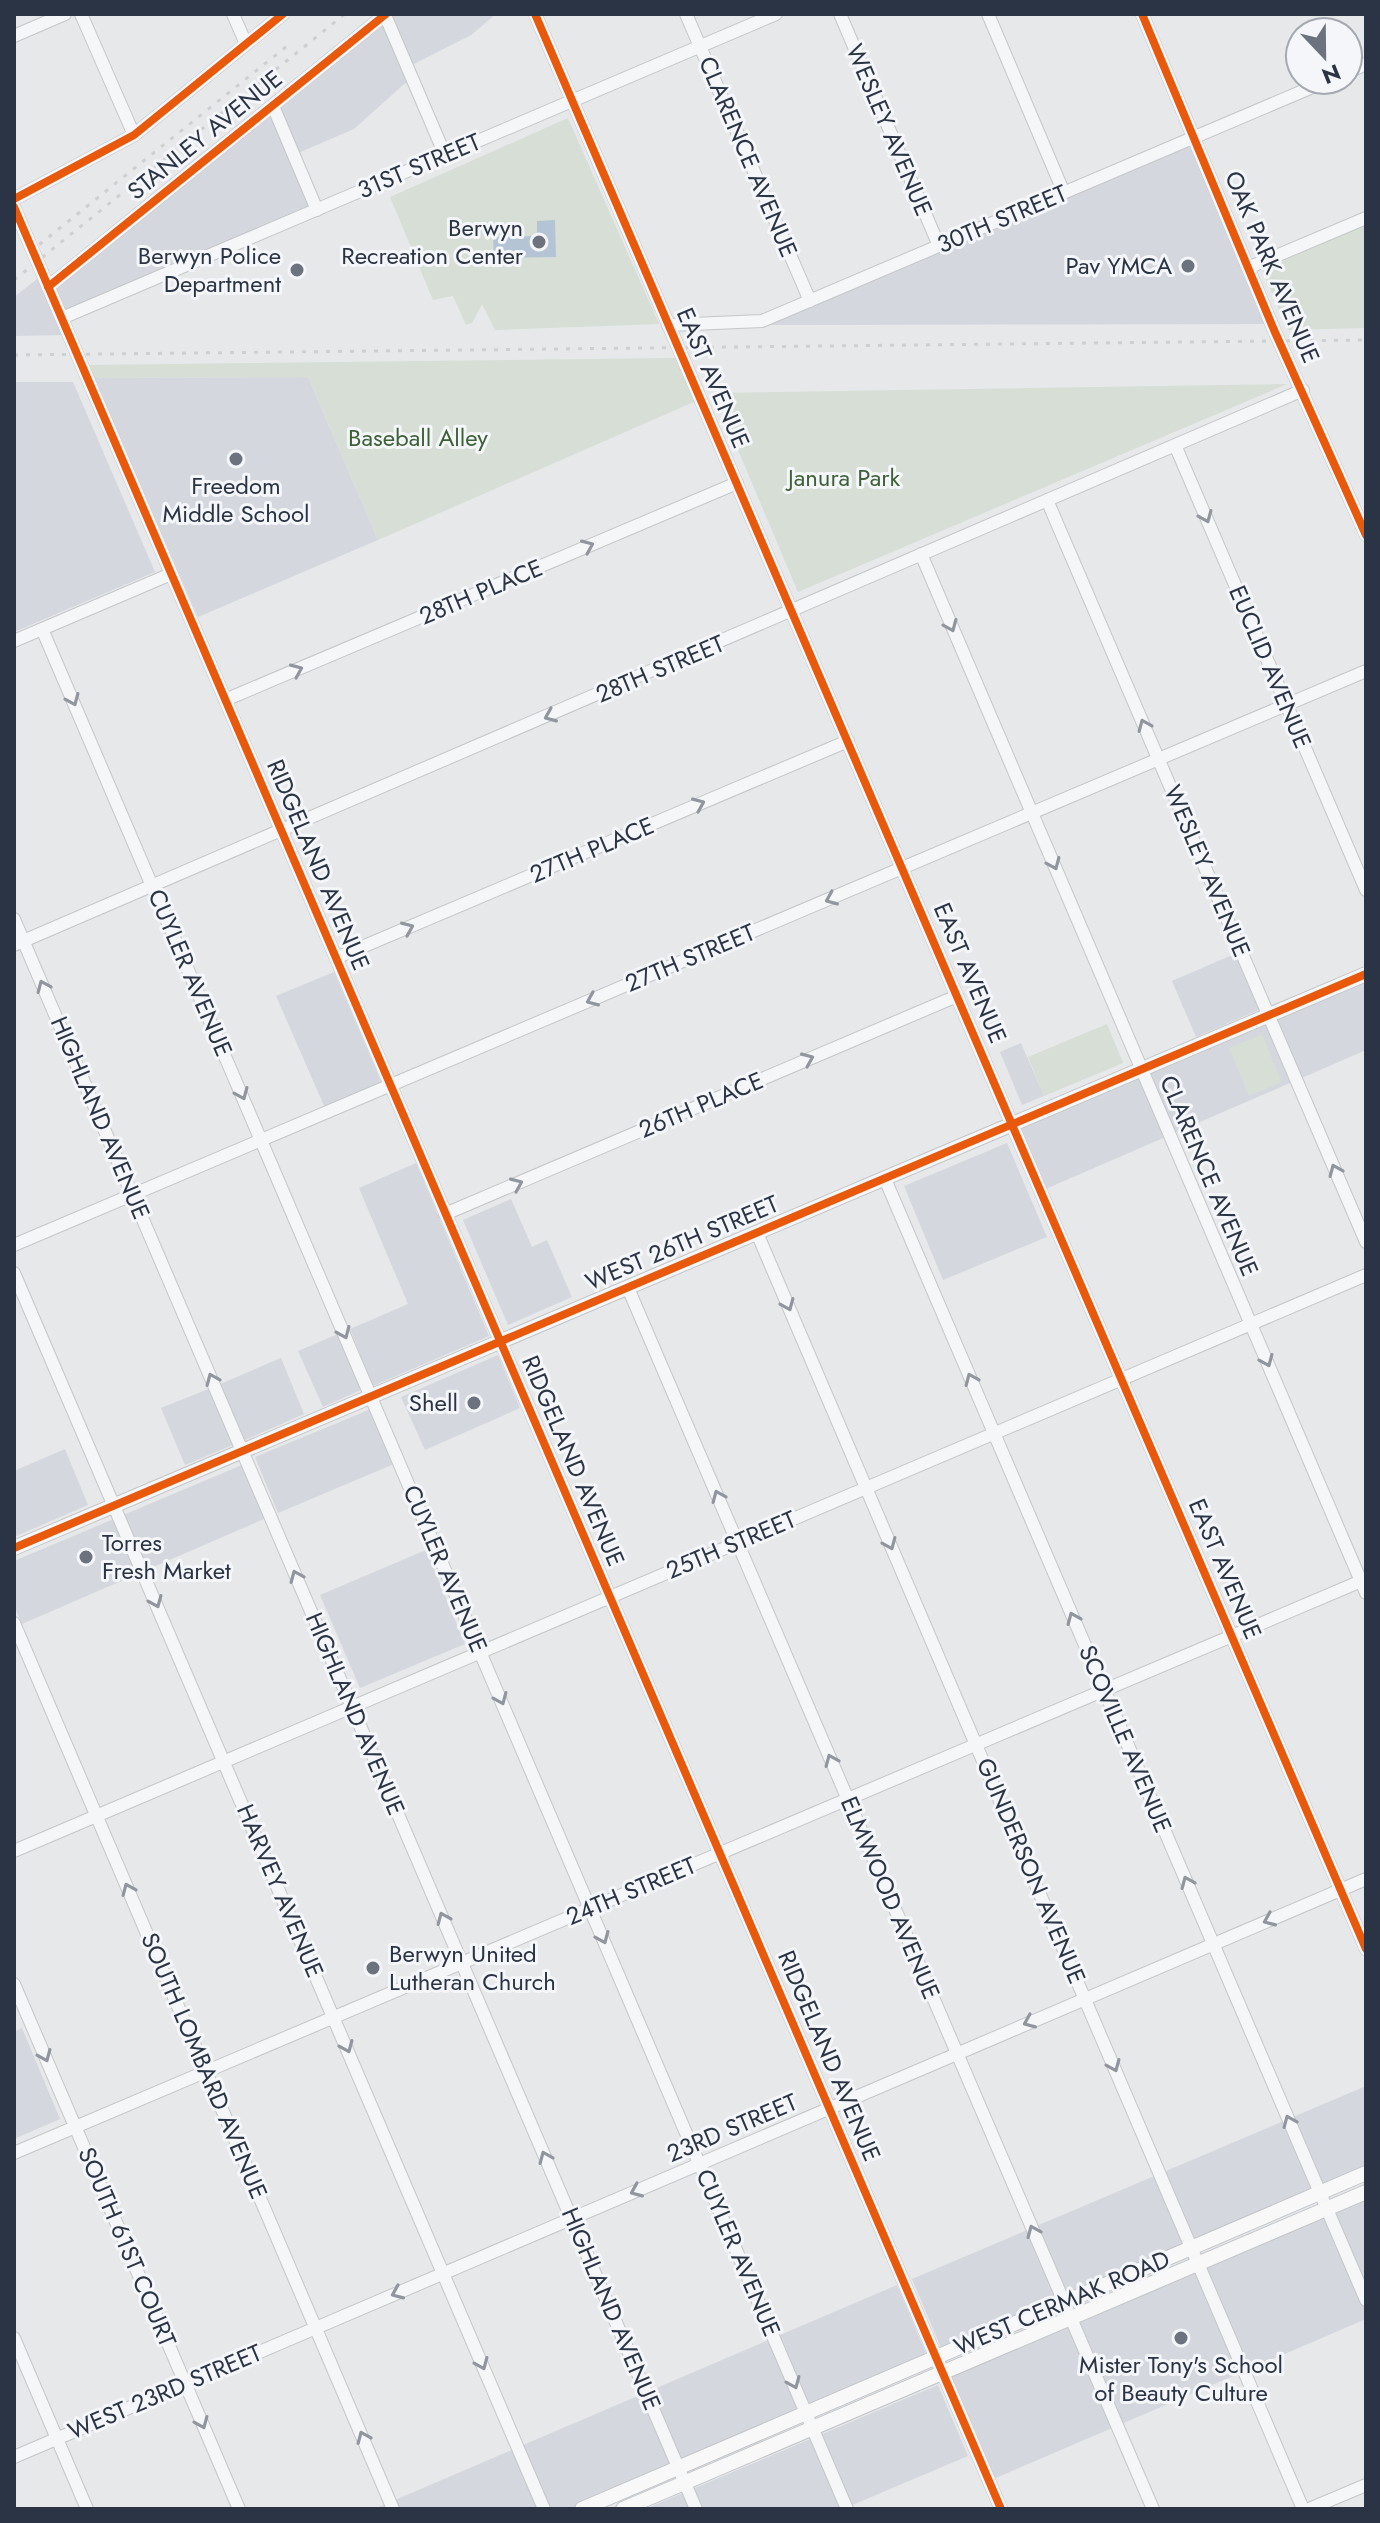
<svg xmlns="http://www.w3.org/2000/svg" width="1380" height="2523" font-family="Jost,sans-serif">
  <rect width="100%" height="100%" fill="#e6e8ea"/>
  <path fill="#d4d7dd" d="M 391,14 L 496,14 L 471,35 L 408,67 L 412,77 L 354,129 L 296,154 L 275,106 Z
    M 271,109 L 314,209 L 60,318 L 67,335 L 14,336 L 14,297 L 41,276 L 47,289 Z
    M 1194,140 L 1272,324 L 763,325 Z
    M 308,377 L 378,540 L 198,617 L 94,378 Z
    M 14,382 L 73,382 L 155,572 L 14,632 Z
    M 1237,953 L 1261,1009 L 1196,1037 L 1172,981 Z
    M 334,972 L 382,1084 L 325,1108 L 276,996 Z
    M 1366,976 L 1366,1050 L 1041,1191 L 1013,1126 Z
    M 1021,1043 L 1044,1096 L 1022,1105 L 1000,1052 Z
    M 1007,1143 L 1047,1237 L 943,1280 L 904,1186 Z
    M 416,1163 L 489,1336 L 373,1386 L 350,1329 L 408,1304 L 359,1188 Z
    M 511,1199 L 532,1247 L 547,1240 L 572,1297 L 508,1325 L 463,1220 Z
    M 338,1334 L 363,1389 L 323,1407 L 298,1351 Z
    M 498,1355 L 520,1408 L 425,1450 L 401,1397 Z
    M 281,1358 L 304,1414 L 245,1440 L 220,1384 Z
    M 211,1388 L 235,1444 L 185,1465 L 161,1408 Z
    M 371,1409 L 394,1464 L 278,1513 L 255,1457 Z
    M 65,1449 L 88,1505 L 14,1537 L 14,1471 Z
    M 242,1465 L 264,1519 L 22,1624 L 14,1606 L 14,1561 Z
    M 426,1550 L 465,1644 L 360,1688 L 320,1595 Z
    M 22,2028 L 60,2119 L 14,2139 L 14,2032 Z
    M 1366,2086 L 1366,2168 L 942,2350 L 912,2279 Z
    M 1366,2193 L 1366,2319 L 991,2480 L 944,2373 Z
    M 897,2285 L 927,2356 L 569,2509 L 374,2509 Z
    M 938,2385 L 968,2456 L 843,2509 L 645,2509 Z"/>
  <path fill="#d6ded6" d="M 568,118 L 659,324 L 495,330 L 482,304 L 472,323 L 466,325 L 453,296 L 433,300 L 390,197 Z
    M 1366,225 L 1366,328 L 1288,330 L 1262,270 Z
    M 677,358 L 696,401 L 378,540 L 308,377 L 94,378 L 89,365 Z
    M 1287,384 L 798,592 L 714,393 Z
    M 1107,1024 L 1123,1063 L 1044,1096 L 1028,1057 Z
    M 1262,1034 L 1282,1082 L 1249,1096 L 1229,1048 Z"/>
  <path fill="#b4c4d5" d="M 555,220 L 556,257 L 494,258 L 493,237 L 537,236 L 537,221 Z"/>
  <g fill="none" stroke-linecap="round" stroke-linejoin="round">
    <defs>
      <path id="minor" d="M 81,14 L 134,135
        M 233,14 L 246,44
        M 535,14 L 1366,1949
        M 686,14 L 810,301
        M 840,14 L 939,246
        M 988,14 L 1064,193
        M 1142,14 L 1274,330 L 1366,535
        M 385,15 L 445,155
        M 14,36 L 65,14
        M 1348,72 L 1366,64
        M 273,106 L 317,210
        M 14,199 L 134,135 L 283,14
        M 14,207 L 1001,2509
        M 1250,267 L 1366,218
        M 48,287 L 386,14
        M 62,318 L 776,14
        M 668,325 L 762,321 L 1329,80
        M 1175,445 L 1366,890
        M 1047,500 L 1366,1242
        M 921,554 L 1366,1593
        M 42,629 L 847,2509
        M 14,641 L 171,574
        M 225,700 L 737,483
        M 14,919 L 696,2509
        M 14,945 L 1303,390
        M 336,958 L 848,741
        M 885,1179 L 1366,2300
        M 445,1214 L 957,996
        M 757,1233 L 1303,2509
        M 14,1245 L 1366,671
        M 14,1273 L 544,2509
        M 628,1288 L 1153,2509
        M 14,1623 L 393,2509
        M 14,1851 L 1366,1275
        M 14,1984 L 239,2509
        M 14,2153 L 1366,1579
        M 14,2338 L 87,2509
        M 14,2457 L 1366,1879
        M 1309,2509 L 1366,2485"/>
      <path id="major" d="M 14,1548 L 1366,974
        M 582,2509 L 1366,2173
        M 623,2509 L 1366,2192"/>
    </defs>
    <use href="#minor" stroke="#c4c6c8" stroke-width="14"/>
    <use href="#major" stroke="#c2c5c8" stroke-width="16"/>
    <use href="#minor" stroke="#f5f6f7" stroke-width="12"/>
    <use href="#major" stroke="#f8f8f8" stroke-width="14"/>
    <path stroke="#cecfd2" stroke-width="3" stroke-dasharray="4 8" stroke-linecap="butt" d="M 30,252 L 292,42
      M 14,280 L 345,14
      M 14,355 L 1366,340"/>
    <defs>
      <path id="cycleway" d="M 535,14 L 1366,1949
        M 1142,14 L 1274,330 L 1366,535
        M 14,199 L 134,135 L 283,14
        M 14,207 L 1001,2509
        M 48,287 L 386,14
        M 14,1548 L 1366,974"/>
    </defs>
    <use href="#cycleway" stroke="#f4f6f9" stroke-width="13"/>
    <use href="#cycleway" stroke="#e8590c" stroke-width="8"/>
  </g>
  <defs><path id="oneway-chevron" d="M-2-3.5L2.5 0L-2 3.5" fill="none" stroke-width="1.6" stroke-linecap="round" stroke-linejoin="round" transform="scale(2)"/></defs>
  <g stroke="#90959e">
    <use href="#oneway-chevron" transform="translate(1206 517) rotate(67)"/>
    <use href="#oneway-chevron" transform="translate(588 546) rotate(-23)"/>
    <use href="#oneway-chevron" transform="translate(951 626) rotate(67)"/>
    <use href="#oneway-chevron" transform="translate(297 670) rotate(-23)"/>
    <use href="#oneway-chevron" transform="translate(73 700) rotate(67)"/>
    <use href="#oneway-chevron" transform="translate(550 716) rotate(157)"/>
    <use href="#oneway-chevron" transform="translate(1144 725) rotate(-113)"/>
    <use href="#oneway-chevron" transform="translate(699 804) rotate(-23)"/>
    <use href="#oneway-chevron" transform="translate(1054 864) rotate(67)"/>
    <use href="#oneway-chevron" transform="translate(831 899) rotate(157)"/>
    <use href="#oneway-chevron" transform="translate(408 928) rotate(-23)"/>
    <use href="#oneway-chevron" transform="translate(43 986) rotate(-113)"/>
    <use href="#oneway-chevron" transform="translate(592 1000) rotate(157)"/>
    <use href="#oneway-chevron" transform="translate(808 1059) rotate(-23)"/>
    <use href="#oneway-chevron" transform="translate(242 1094) rotate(67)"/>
    <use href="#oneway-chevron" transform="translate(1335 1170) rotate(-113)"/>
    <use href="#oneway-chevron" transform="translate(517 1184) rotate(-23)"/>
    <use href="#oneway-chevron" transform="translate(788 1305) rotate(67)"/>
    <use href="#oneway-chevron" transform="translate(344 1333) rotate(67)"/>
    <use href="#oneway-chevron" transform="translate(1267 1361) rotate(67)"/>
    <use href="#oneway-chevron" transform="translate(212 1379) rotate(-113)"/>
    <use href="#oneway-chevron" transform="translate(971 1379) rotate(-113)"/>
    <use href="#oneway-chevron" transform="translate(718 1496) rotate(-113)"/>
    <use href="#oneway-chevron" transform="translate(890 1544) rotate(67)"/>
    <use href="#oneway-chevron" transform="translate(296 1576) rotate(-113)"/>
    <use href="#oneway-chevron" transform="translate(156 1602) rotate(67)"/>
    <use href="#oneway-chevron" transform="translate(1073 1618) rotate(-113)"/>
    <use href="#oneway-chevron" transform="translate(501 1699) rotate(67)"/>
    <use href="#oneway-chevron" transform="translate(831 1760) rotate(-113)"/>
    <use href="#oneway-chevron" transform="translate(1187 1882) rotate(-113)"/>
    <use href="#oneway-chevron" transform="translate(128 1889) rotate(-113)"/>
    <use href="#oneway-chevron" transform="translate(443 1918) rotate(-113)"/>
    <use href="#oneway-chevron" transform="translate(1269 1920) rotate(157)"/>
    <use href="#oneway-chevron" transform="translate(603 1938) rotate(67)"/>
    <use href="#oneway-chevron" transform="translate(1029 2022) rotate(157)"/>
    <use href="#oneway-chevron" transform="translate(347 2047) rotate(67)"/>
    <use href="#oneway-chevron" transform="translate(45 2056) rotate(67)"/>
    <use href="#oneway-chevron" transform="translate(1114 2066) rotate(67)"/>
    <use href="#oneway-chevron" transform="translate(1289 2121) rotate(-113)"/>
    <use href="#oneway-chevron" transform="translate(545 2157) rotate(-113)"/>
    <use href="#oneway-chevron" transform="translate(636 2191) rotate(157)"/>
    <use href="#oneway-chevron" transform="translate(1033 2231) rotate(-113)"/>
    <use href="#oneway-chevron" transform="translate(397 2293) rotate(157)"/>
    <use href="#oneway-chevron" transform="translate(482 2364) rotate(67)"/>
    <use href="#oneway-chevron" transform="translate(794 2383) rotate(67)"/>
    <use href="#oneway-chevron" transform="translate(202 2423) rotate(67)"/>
    <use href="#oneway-chevron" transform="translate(363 2437) rotate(-113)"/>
  </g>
  <g fill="#6c737f" stroke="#f4f6f9" stroke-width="3">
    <circle cx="539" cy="242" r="8"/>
    <circle cx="1188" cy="266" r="8"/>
    <circle cx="297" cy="270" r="8"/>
    <circle cx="236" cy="459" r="8"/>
    <circle cx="474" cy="1403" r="8"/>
    <circle cx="86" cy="1557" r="8"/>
    <circle cx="373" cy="1968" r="8"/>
    <circle cx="1181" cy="2338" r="8"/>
  </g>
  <g text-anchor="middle" stroke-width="6" stroke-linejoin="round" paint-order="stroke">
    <g font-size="24" fill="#2b3445" stroke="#f4f6f9">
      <text transform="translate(889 130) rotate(67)" y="8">WESLEY AVENUE</text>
      <text transform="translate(205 135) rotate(-39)" y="8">STANLEY AVENUE</text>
      <text transform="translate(748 157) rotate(67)" y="8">CLARENCE AVENUE</text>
      <text transform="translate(419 166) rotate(-23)" y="8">31ST STREET</text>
      <text transform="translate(1002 219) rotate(-23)" y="8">30TH STREET</text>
      <text transform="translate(1272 267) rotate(67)" y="8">OAK PARK AVENUE</text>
      <text transform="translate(713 378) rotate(67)" y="8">EAST AVENUE</text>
      <text transform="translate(481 592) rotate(-23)" y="8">28TH PLACE</text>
      <text transform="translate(1270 667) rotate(67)" y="8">EUCLID AVENUE</text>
      <text transform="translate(660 669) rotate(-23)" y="8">28TH STREET</text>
      <text transform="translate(592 850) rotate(-23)" y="8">27TH PLACE</text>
      <text transform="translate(318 865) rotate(67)" y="8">RIDGELAND AVENUE</text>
      <text transform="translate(1207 871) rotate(67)" y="8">WESLEY AVENUE</text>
      <text transform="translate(690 958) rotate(-23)" y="8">27TH STREET</text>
      <text transform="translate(190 973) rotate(67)" y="8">CUYLER AVENUE</text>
      <text transform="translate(970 973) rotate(67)" y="8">EAST AVENUE</text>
      <text transform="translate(701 1105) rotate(-23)" y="8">26TH PLACE</text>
      <text transform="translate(100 1118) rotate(67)" y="8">HIGHLAND AVENUE</text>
      <text transform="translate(1209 1176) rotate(67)" y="8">CLARENCE AVENUE</text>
      <text transform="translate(682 1243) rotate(-23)" y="8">WEST 26TH STREET</text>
      <text transform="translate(573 1461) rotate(67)" y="8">RIDGELAND AVENUE</text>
      <text transform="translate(731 1545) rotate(-23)" y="8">25TH STREET</text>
      <text transform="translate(445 1569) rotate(67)" y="8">CUYLER AVENUE</text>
      <text transform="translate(1225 1569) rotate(67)" y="8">EAST AVENUE</text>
      <text transform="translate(355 1714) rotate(67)" y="8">HIGHLAND AVENUE</text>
      <text transform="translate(1125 1739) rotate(67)" y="8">SCOVILLE AVENUE</text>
      <text transform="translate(1031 1871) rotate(67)" y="8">GUNDERSON AVENUE</text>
      <text transform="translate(280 1891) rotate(67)" y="8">HARVEY AVENUE</text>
      <text transform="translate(631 1891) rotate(-23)" y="8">24TH STREET</text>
      <text transform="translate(890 1898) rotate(67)" y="8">ELMWOOD AVENUE</text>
      <text transform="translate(829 2056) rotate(67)" y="8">RIDGELAND AVENUE</text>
      <text transform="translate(204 2066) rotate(67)" y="8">SOUTH LOMBARD AVENUE</text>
      <text transform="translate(732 2128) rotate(-23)" y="8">23RD STREET</text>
      <text transform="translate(127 2247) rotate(67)" y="8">SOUTH 61ST COURT</text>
      <text transform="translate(738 2253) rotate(67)" y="8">CUYLER AVENUE</text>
      <text transform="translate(1062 2303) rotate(-23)" y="8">WEST CERMAK ROAD</text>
      <text transform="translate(611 2309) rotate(67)" y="8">HIGHLAND AVENUE</text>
      <text transform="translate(165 2392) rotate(-23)" y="8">WEST 23RD STREET</text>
    </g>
    <g font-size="24" fill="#2b3445" stroke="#f4f6f9" text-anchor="end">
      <text x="523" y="236">Berwyn<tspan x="523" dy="28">Recreation Center</tspan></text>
      <text x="281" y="264">Berwyn Police<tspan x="281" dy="28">Department</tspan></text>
      <text x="1172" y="274">Pav YMCA</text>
      <text x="236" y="494" text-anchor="middle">Freedom<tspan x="236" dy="28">Middle School</tspan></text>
      <text x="458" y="1411">Shell</text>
      <text x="102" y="1551" text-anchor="start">Torres<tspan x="102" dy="28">Fresh Market</tspan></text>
      <text x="389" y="1962" text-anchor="start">Berwyn United<tspan x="389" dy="28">Lutheran Church</tspan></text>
      <text x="1181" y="2373" text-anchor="middle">Mister Tony's School<tspan x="1181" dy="28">of Beauty Culture</tspan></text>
    </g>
    <g font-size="24" fill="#3f6138" stroke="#f4f6f9">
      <text x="418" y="446">Baseball Alley</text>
      <text x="844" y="486">Janura Park</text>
    </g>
  </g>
  <rect width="1380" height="2523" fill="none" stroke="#2b3445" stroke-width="32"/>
  <g transform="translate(1324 56) rotate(158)"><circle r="38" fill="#f4f6f9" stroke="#a4a8b1" stroke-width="2"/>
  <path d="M0-6L14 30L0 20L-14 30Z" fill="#6c737f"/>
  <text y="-12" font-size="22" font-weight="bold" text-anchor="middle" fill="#2b3445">N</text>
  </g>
</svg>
